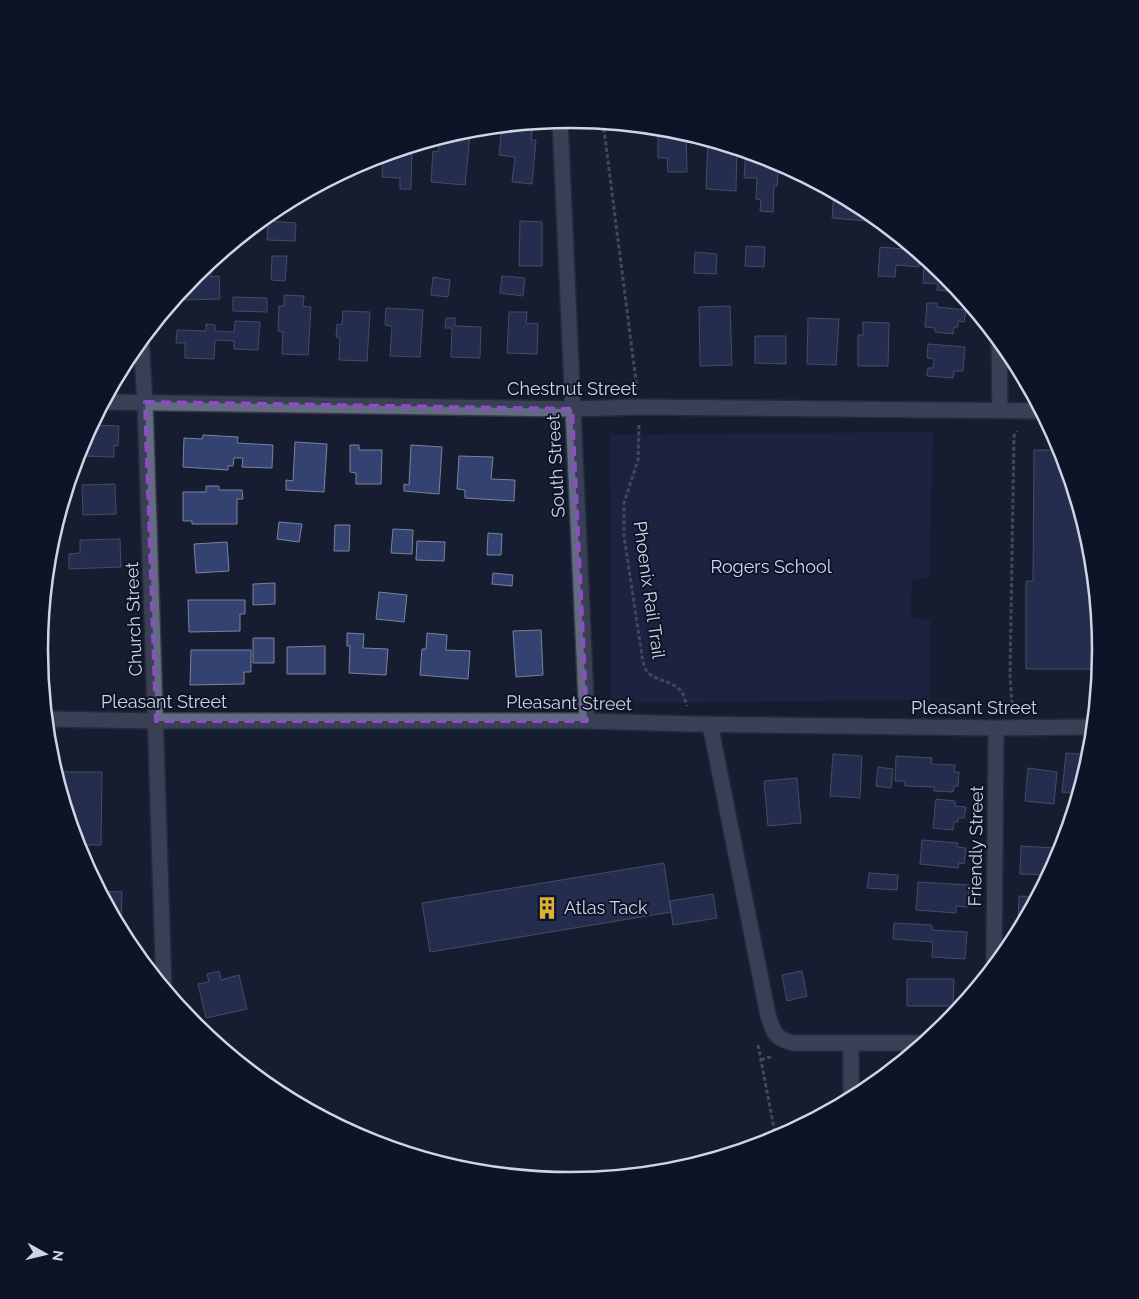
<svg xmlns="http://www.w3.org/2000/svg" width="1139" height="1299" font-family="Raleway,sans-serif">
  <rect width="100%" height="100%" fill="#171d31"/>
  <path fill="#1f2b55" d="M 933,432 L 929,577 L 912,580 L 910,617 L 930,621 L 929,700 L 611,703 L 610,435 Z"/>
  <path fill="#344271" stroke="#7a839c" d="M 525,123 L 533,124 L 531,140 L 536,140 L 532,184 L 512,182 L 515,157 L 499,155 L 502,125 Z
    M 658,127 L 673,129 L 686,133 L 687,172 L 668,172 L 667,158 L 658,158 Z
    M 456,132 L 470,134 L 465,185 L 431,182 L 433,151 L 438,152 L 439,142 L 433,142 L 433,139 Z
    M 708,140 L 737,148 L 736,191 L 706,189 Z
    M 412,145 L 411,189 L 400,189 L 400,178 L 382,177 L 383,154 Z
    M 746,151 L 773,159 L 773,161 L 779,162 L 777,186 L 774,186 L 773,212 L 760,211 L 761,200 L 756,199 L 757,178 L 744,178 Z
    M 834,192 L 868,211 L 867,221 L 832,218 Z
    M 268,221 L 296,223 L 295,241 L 267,240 Z
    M 520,221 L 542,222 L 542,266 L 519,266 Z
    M 746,246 L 765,247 L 764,267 L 745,266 Z
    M 880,247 L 915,250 L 920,254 L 919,267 L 896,265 L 895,277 L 878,276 Z
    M 695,252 L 717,254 L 716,274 L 694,273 Z
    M 272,256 L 287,256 L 285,281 L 271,280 Z
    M 924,264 L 933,265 L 945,274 L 956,288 L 956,292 L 937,290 L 938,284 L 923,283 Z
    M 199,270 L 211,270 L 211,277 L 219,276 L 220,299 L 182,300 L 182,294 L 178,294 L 194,274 Z
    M 502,276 L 525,278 L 523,296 L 500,293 Z
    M 433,277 L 450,280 L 448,297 L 431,295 Z
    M 284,295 L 304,296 L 303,306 L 311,307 L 308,355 L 282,354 L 283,332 L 278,331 L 279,306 L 284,306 Z
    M 233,297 L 267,298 L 267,312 L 233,311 Z
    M 927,303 L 937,303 L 937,307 L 966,310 L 964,322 L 958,321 L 958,327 L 954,327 L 953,334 L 935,332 L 935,328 L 925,327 Z
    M 730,306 L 732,365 L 700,366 L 699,307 Z
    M 386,308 L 423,310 L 420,357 L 390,356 L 392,326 L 385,325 Z
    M 343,311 L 370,312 L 367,361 L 339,360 L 340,338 L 336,337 L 337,324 L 342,325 Z
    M 509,312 L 527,312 L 526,323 L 538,324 L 537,354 L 507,353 Z
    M 446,318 L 455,318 L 455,326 L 481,327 L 480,358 L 451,357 L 452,328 L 445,328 Z
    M 808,318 L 839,319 L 836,365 L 807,364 Z
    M 235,321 L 260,322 L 258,350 L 234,349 L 234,341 L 215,340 L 214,359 L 185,358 L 185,343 L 176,343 L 177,330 L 206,331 L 206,324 L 215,325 L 215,331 L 234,332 Z
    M 863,322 L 889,323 L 888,366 L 858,366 L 858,335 L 863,335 Z
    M 755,336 L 786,336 L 786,364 L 755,363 Z
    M 928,344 L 965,347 L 963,371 L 954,371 L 953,378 L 927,376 L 928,368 L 933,368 L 934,359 L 927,358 Z
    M 91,425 L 119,426 L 118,446 L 114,445 L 114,457 L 84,456 L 85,436 Z
    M 203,435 L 238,437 L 237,443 L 273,445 L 272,468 L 242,467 L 243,458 L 234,458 L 233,466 L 228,466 L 228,470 L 183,467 L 184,438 L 202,439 Z
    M 295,442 L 327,444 L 324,492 L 286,490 L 286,480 L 293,481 Z
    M 350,445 L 359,445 L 359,450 L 382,450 L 381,484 L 356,484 L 356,473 L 350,472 Z
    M 411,445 L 442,447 L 439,494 L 404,491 L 404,484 L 409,485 Z
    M 1034,450 L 1061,450 L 1083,522 L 1083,556 L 1091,556 L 1100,650 L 1098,669 L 1026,669 L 1026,581 L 1033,581 Z
    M 459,456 L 493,457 L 491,479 L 515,480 L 514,501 L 465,498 L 465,490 L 457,489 Z
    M 115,484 L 116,514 L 83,515 L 82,485 Z
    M 206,486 L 219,486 L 219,490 L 242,490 L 243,499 L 237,499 L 237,524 L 192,524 L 192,521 L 183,521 L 183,492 L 206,492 Z
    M 279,522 L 302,524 L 299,542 L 277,539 Z
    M 335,525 L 350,525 L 349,551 L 334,551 Z
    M 393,529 L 413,530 L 412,554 L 391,553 Z
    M 488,533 L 502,534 L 501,555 L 487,555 Z
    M 120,539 L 121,567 L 69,569 L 69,554 L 80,553 L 80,540 Z
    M 417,541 L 445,542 L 444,561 L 416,560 Z
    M 227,542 L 229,571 L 196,573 L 194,544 Z
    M 493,573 L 513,575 L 512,586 L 492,584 Z
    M 275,583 L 275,604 L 253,605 L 253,584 Z
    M 379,592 L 407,595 L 404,622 L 376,619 Z
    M 188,600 L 245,600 L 245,614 L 240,614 L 240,631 L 189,632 Z
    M 541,630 L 543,675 L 516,677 L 513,631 Z
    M 347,633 L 364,634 L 363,648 L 388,649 L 386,675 L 349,673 L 350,646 L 347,646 Z
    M 427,633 L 447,635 L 446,650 L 470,651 L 468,679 L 420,675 L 422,649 L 426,649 Z
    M 253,638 L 274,638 L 274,663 L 253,663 Z
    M 325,646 L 325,674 L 287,674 L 287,647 Z
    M 191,650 L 251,650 L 251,672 L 244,672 L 244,684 L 190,685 Z
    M 1066,753 L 1090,755 L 1078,794 L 1062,792 Z
    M 833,754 L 862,756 L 860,798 L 830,796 Z
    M 896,756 L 932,758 L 931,764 L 955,765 L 954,772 L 959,772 L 958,786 L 954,786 L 953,792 L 934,791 L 934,787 L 905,786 L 905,781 L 895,781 Z
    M 878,767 L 893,769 L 891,788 L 876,786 Z
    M 1028,768 L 1057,772 L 1054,804 L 1025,801 Z
    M 62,772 L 102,772 L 101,845 L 77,845 L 61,794 Z
    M 797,778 L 801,823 L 768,826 L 764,781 Z
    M 936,799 L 955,801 L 955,806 L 966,807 L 964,818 L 958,818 L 958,822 L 954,822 L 953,830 L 933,828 Z
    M 922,840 L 958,843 L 957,847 L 966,848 L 964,864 L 959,863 L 958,868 L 920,864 Z
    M 1021,846 L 1055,848 L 1054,863 L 1048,875 L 1020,874 Z
    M 664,863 L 671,912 L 430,952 L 422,903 Z
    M 869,873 L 898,875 L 897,890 L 867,888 Z
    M 918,882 L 969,885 L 968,907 L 956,906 L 956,913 L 916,910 Z
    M 100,891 L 122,892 L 121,930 Z
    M 713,894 L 717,918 L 673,925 L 670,901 Z
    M 1019,896 L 1036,897 L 1022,923 L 1018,923 Z
    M 894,923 L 932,925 L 932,930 L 967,932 L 965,959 L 932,957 L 933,942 L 893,939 Z
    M 219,971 L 221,980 L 239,975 L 247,1009 L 206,1018 L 198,984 L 209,982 L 207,974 Z
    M 802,971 L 807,996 L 787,1001 L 782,975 Z
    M 907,979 L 954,979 L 953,1006 L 907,1006 Z
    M 240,1062 L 251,1062 L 252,1072 Z"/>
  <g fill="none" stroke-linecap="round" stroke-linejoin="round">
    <defs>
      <path id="minor" d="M 560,120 L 587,721
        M 141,339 L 145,402 L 164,989
        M 999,340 L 1000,410
        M 103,402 L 572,409 L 640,407 L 1041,411
        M 46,719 L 156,721 L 587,721 L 691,724 L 996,728 L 1093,727
        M 710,724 L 768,1015 C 774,1033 774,1038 793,1043 L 922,1043
        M 994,965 L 996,728
        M 851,1043 L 851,1098"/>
    </defs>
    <use href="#minor" stroke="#353849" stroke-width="18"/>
    <path stroke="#767b8c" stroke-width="3" stroke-dasharray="4 2.5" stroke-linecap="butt" d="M 603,122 L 637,389
      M 639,425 L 638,460 L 624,503 L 624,536 L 642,656 C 643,660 643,664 645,668 C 651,681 672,680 681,691 C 684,695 685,701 687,706
      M 1015,710 L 1012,703 L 1010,677 L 1014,436 L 1017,431
      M 758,1045 L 776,1138
      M 761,1060 L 770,1057 L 772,1055"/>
    <use href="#minor" stroke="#626b83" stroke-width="15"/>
  </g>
  <path d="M0 0H1139V1299H0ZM 145,402 L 572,409 L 587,721 L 156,721 Z" fill="#171d31" fill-opacity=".55" fill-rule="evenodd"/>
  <path fill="none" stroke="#8c4ec6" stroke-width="4" stroke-dasharray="10 6" stroke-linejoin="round" d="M 145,402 L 572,409 L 587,721 L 156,721 Z"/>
  <defs>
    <symbol id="building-bare" viewBox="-9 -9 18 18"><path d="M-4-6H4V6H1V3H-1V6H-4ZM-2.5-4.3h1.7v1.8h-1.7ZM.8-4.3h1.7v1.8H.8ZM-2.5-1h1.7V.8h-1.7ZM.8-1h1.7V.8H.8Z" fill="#dbb233" stroke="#0e1427" stroke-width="2.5" paint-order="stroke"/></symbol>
  </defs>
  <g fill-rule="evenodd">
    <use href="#building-bare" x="531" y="892" width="32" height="32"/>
  </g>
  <g text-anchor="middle" stroke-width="4" stroke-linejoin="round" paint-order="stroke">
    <g font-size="18" fill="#d0d5e3" stroke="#0e1427">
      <text x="572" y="395">Chestnut Street</text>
      <text transform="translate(556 466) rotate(-93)" y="6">South Street</text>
      <text transform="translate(649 590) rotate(82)" y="6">Phoenix Rail Trail</text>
      <text transform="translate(134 619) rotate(-92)" y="6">Church Street</text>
      <text x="164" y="708">Pleasant Street</text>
      <text transform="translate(569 703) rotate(1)" y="6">Pleasant Street</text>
      <text x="974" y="714">Pleasant Street</text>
      <text transform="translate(976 846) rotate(-89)" y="6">Friendly Street</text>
    </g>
    <g font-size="18" fill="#cdd8f7" stroke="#0e1427">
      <text x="771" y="573">Rogers School</text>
    </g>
    <g font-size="18" fill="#d0d5e3" stroke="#0e1427" text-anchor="start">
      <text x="564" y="914">Atlas Tack</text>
    </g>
  </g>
  <path d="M0 0H1139V1299H0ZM48 650a522 522 0 1 1 1044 0a522 522 0 1 1-1044 0Z" fill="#0e1427" fill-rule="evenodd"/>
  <path fill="none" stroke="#d0d5e3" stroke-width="2.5" d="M48 650a522 522 0 1 1 1044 0a522 522 0 1 1-1044 0Z"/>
  <g transform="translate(45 1254) rotate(98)" stroke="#0e1427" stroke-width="4" paint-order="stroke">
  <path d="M0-4L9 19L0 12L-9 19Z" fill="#d0d5e3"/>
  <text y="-8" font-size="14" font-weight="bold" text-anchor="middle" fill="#d0d5e3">N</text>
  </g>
</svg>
